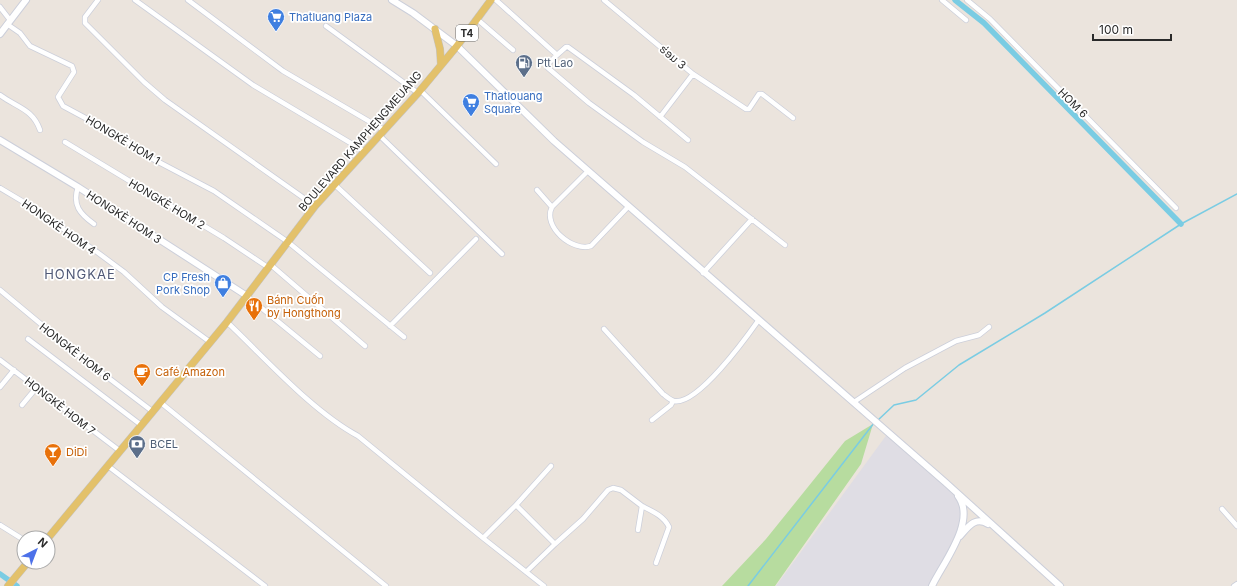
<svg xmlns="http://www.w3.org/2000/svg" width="1237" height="586" font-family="Inter,'Noto Sans Lao',sans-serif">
  <rect width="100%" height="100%" fill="#ebe4dd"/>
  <path fill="#dfdde4" d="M 888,433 L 960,499 L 964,517 L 935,586 L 776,586 Z"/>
  <path fill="#b7dc9f" d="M 873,424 L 861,464 L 775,586 L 722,586 L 766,539 L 845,441 Z"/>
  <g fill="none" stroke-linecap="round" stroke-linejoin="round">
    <path stroke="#7acce3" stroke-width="1.5" d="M 877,421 L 894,405 L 916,400 L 959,365 L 1045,313 L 1181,224 L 1237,194
      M 748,586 L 874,423"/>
    <path stroke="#7acce3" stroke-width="5.5" d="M 955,0 L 984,23 L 1181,224
      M 0,574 L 17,586"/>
    <defs>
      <path id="street" d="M 98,0 L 85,17 L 85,23 L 144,82 L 165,100 L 315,206
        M 135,0 L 253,85 L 364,151
        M 188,0 L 283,71 L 384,130
        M 496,0 L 557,55 L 547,65 L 548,68 L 589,103 L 643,142 L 685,167 L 785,245
        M 604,0 L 693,74 L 746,109 L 749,109 L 759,94 L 762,94 L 793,118
        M 942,0 L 966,20
        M 967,0 L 990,19 L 1176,208
        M 0,7 L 10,20
        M 477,19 L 513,50
        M 7,24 L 20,33 L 30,46 L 72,66 L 74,72 L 58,97 L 63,106 L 117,135 L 151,158 L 214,191 L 288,242 L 404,337
        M 326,26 L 418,93
        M 557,55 L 566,47 L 568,47 L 634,95 L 688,140
        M 420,90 L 496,164
        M 0,95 C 16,107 33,109 40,130
        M 660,117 L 693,74
        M 379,135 L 502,254
        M 65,142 L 224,238 L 269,268
        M 588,171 L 552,207 C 542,227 573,252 591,246 L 628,207
        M 334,184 L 430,273
        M 78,187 C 72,205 80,214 94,224
        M 0,188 L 27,204 L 97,252 L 124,272 L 162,307 L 210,342
        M 537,190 L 552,207
        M 271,265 L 365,346
        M 703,273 L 752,219
        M 0,290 L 77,354 L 152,411
        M 247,296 L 320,356
        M 227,322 C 266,359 312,411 358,436 L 483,538 L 516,505 L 555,544 L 583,519 L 608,490 L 613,488 L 621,490 L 642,506 L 638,530
        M 390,326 L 476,239
        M 604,329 L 663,394 C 666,396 670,400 674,401 C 697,406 746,338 758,321
        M 28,339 L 141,425
        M 0,360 L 120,451
        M 0,387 L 14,370
        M 160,402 L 386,586
        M 854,402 L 905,368 L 956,341 L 979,335 L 989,327
        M 22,405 L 37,387
        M 652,420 L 671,405 L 673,401
        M 108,466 L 265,586
        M 516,505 L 551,466
        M 642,506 C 652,511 664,516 669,527 L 656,563
        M 1222,509 L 1237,526
        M 0,525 L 24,540
        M 483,538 L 544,586
        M 526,572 L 555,544
        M 1234,586 L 1237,584"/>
      <path id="secondary" d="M 392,0 L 413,13 L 457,46 L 554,141 L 945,482 L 1060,586
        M 0,34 L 26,0
        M 0,140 L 78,187 L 247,296
        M 960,536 C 968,527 975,516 988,524
        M 932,586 C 943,563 977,521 958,496"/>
      <path id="primary" d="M 435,29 L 440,49 L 441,65
        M 48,538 L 227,322 L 315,206 L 418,93 L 457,46 L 491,0
        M 8,586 L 28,562"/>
    </defs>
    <use href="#street" stroke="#cccfda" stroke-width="6"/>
    <use href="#secondary" stroke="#cccfda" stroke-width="8"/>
    <use href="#primary" stroke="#c3c3c3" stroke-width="8"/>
    <use href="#street" stroke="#fff" stroke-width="4.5"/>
    <use href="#secondary" stroke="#fff" stroke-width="6"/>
    <use href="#primary" stroke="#e3c16a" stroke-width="7"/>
  </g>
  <defs>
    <symbol id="supermarket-pin" viewBox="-11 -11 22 30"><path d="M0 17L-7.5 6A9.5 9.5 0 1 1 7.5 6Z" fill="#3f7fe0" stroke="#fff"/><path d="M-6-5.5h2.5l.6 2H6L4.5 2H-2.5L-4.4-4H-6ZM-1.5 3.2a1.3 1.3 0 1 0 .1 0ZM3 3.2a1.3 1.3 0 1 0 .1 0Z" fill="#fff"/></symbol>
    <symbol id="fuel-pin" viewBox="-11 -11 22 30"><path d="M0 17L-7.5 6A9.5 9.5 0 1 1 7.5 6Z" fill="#5c6f8a" stroke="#fff"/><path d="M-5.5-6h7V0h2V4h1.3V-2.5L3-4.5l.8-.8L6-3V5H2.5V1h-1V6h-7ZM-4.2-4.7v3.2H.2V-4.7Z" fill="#fff"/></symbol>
    <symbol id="shop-pin" viewBox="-11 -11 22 30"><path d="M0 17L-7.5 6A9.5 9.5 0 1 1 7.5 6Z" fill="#3f7fe0" stroke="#fff"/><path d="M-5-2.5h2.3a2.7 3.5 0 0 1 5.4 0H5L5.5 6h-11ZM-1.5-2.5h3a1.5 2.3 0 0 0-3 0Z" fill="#fff"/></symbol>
    <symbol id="restaurant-pin" viewBox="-11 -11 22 30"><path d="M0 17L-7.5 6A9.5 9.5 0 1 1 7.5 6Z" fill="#e8710a" stroke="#fff"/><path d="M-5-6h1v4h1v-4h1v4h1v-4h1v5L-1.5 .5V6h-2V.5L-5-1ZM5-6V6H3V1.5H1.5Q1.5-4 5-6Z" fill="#fff"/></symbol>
    <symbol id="cafe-pin" viewBox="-11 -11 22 30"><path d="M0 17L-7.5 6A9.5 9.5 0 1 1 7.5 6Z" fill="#e8710a" stroke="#fff"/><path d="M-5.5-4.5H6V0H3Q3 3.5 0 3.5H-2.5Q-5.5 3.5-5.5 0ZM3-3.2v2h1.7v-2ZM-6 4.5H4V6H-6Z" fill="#fff"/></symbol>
    <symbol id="bank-pin" viewBox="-11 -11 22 30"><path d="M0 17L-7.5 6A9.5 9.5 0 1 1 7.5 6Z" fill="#5c6f8a" stroke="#fff"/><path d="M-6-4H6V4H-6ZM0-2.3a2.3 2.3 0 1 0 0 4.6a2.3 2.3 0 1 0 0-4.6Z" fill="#fff"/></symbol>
    <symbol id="bar-pin" viewBox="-11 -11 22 30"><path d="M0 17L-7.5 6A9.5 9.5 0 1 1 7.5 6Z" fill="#e8710a" stroke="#fff"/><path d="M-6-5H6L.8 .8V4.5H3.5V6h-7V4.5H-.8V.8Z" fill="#fff"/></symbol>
  </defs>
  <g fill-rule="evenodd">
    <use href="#supermarket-pin" x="266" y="7" width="20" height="27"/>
    <use href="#fuel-pin" x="514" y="53" width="20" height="27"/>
    <use href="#supermarket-pin" x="461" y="92" width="20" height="27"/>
    <use href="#shop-pin" x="213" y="273" width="20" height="27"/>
    <use href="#restaurant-pin" x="244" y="296" width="20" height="27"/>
    <use href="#cafe-pin" x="132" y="362" width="20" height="27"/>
    <use href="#bank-pin" x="127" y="434" width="20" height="27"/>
    <use href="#bar-pin" x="43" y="442" width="20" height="27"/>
  </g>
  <g text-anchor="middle" stroke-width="3.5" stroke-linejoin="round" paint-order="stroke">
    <rect fill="#fff" stroke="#6a6a6a" stroke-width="1" x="456" y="25" width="22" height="16" rx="3"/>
    <g font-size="10" font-weight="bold" fill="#2a2a2a">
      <text x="467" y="37">T4</text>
    </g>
    <g font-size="11" fill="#366cbe" stroke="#fff" text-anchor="start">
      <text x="289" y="21">Thatluang Plaza</text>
      <text x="484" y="100">Thatlouang<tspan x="484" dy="13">Square</tspan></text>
      <text x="210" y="281" text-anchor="end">CP Fresh<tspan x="210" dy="13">Pork Shop</tspan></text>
    </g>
    <g font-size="11" fill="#2a2a2a" stroke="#fff">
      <text transform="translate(673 57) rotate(40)" y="4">ຮ່ອມ 3</text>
      <text transform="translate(1073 103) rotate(45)" y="4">HOM 6</text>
      <text transform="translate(123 140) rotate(31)" y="4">HONGKÈ HOM 1</text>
      <text transform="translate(360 141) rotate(-49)" y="4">BOULEVARD KAMPHENGMEUANG</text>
      <text transform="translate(167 204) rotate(31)" y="4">HONGKÈ HOM 2</text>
      <text transform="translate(124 217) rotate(33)" y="4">HONGKÈ HOM 3</text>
      <text transform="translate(59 227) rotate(35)" y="4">HONGKÈ HOM 4</text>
      <text transform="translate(75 352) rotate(38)" y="4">HONGKÈ HOM 6</text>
      <text transform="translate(60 406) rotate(38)" y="4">HONGKÈ HOM 7</text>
    </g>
    <g font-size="11" fill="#4e5e75" stroke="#fff" text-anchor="start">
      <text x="537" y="67">Ptt Lao</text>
      <text x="150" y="448">BCEL</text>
    </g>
    <g font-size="11" fill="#c56008" stroke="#fff" text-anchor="start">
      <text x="267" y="304">Bánh Cuốn<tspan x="267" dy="13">by Hongthong</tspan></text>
      <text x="155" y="376">Café Amazon</text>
      <text x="66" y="456">DiDi</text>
    </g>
    <g font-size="13" letter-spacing="1" fill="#4f5876" stroke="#fff">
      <text x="80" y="279">HONGKAE</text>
    </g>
  </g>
  <g transform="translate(36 550) rotate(42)"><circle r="19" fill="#ffffff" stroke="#aaaaaa"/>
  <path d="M0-3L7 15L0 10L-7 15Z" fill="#4d71e9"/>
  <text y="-6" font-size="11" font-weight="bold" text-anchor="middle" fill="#2a2a2a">N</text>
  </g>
  <path d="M1093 34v6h78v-6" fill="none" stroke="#2a2a2a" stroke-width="2"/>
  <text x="1099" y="34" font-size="12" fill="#2a2a2a" stroke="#ffffff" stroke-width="3" paint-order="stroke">100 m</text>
</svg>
